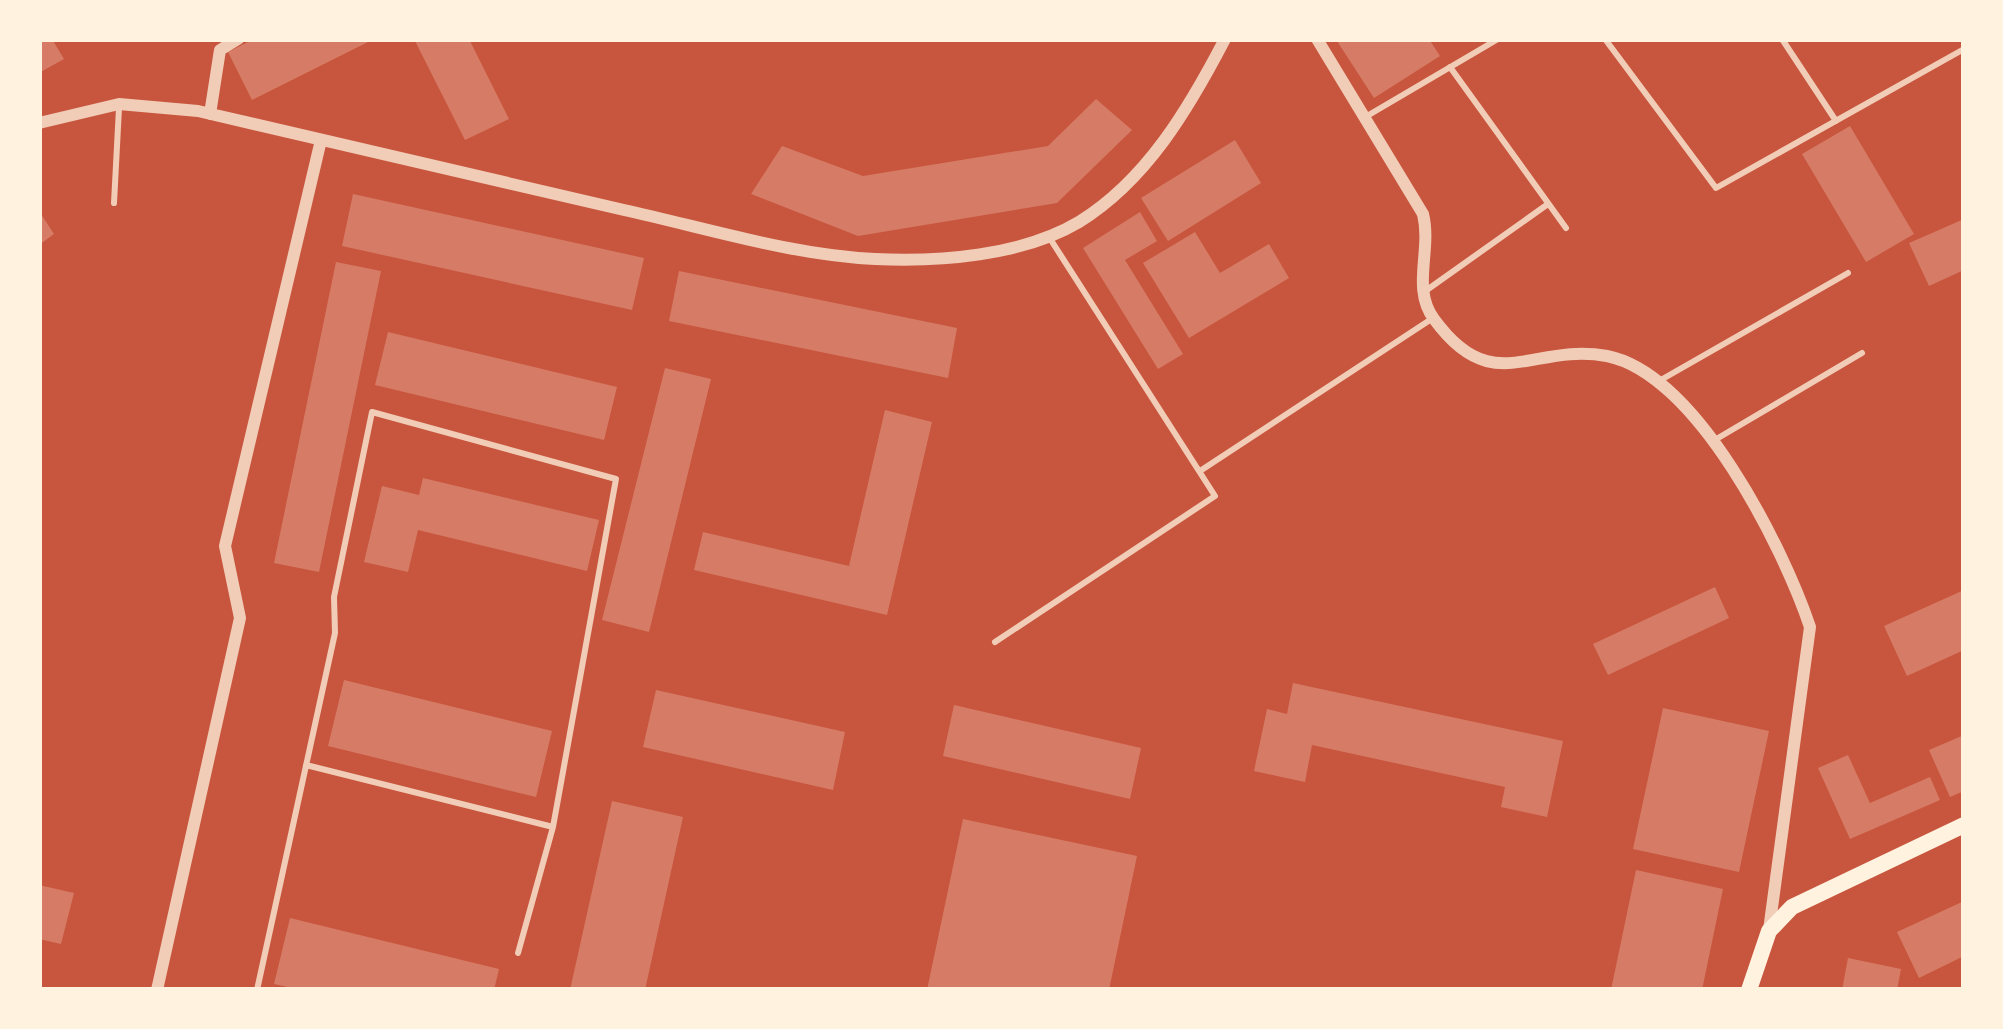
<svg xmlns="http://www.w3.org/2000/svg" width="2003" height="1029" font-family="'Varela Round',sans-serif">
  <rect width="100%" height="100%" fill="#c8553d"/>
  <path fill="#d67c66" d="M 39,39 L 52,39 L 64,59 L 39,73 Z
    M 254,39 L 374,39 L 252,100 L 228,52 Z
    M 414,39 L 469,39 L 509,119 L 465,140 Z
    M 1429,39 L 1440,56 L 1374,98 L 1337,41 Z
    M 1096,99 L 1132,130 L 1057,203 L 858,236 L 751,194 L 782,146 L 863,176 L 1048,146 Z
    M 1850,126 L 1914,234 L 1866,262 L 1802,154 Z
    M 1235,140 L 1261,183 L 1168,241 L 1141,198 Z
    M 353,194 L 644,258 L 632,310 L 342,246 Z
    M 39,211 L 54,234 L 39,245 Z
    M 1140,212 L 1157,241 L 1125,260 L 1183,354 L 1158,369 L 1083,248 Z
    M 1964,219 L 1964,270 L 1929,286 L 1909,243 Z
    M 1195,232 L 1220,273 L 1269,244 L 1289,278 L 1189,338 L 1143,263 Z
    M 336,262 L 381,271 L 319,572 L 274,563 Z
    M 679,271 L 957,328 L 948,378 L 669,321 Z
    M 388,332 L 617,387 L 604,440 L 375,385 Z
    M 665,368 L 711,379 L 649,632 L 602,620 Z
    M 885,410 L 932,422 L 887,615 L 694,570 L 703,532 L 849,566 Z
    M 423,478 L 599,520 L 587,571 L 418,530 L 408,572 L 364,562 L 382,486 L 419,495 Z
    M 1715,587 L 1729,618 L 1608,675 L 1593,644 Z
    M 1964,590 L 1964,650 L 1907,676 L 1884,626 Z
    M 344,680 L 552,731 L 536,797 L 328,746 Z
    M 1293,683 L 1563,741 L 1547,817 L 1501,807 L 1505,787 L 1312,745 L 1305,782 L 1254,771 L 1267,709 L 1287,714 Z
    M 656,690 L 845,732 L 833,790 L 643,747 Z
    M 954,705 L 1141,748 L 1130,799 L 943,756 Z
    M 1663,708 L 1769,731 L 1739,872 L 1633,849 Z
    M 1964,735 L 1964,791 L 1950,797 L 1929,750 Z
    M 1848,755 L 1870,803 L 1930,777 L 1940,800 L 1850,839 L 1818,768 Z
    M 612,801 L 683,817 L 645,990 L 570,990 Z
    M 963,819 L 1137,856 L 1109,990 L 927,990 Z
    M 1636,870 L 1723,889 L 1702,990 L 1611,990 Z
    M 39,885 L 74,893 L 61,944 L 39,939 Z
    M 1964,901 L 1964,956 L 1919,978 L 1897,932 Z
    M 290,918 L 499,969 L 494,990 L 301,990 L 274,984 Z
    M 1848,958 L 1901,969 L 1897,990 L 1842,990 Z"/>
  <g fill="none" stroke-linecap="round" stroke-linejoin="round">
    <path stroke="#f1ccb7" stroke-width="6" d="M 1605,39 L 1716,188 L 1964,49
      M 1782,39 L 1836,121
      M 1450,67 L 1566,228
      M 1367,116 L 1498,39
      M 114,203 L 119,108
      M 1424,292 L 1548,204
      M 1659,381 L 1848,273
      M 1713,441 L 1862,353
      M 1200,471 L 1433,318
      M 995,642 L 1215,496 L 1049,237
      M 306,765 L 553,827 L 518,953
      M 257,990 L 335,633 L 334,597 L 372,412 L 616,479 L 553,827"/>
    <path stroke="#f1ccb7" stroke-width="12" d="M 1317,39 L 1423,214 C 1432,251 1411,288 1434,319 C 1493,400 1532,342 1607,356 C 1697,374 1783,547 1810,627 L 1769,930
      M 210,114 L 220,50 L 238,39
      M 39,123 L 119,104 L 198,111 C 340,144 482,177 624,210 C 706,228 791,255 875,259 C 939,262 1022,256 1079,222 C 1147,180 1189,108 1225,39
      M 157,990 L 240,618 L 225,546 L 321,140"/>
    <path stroke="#fff3e0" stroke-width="16" d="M 1749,990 L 1769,931 L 1792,907 L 1964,825"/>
  </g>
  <rect width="2003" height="1029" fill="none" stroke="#fff3e0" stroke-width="84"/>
</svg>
